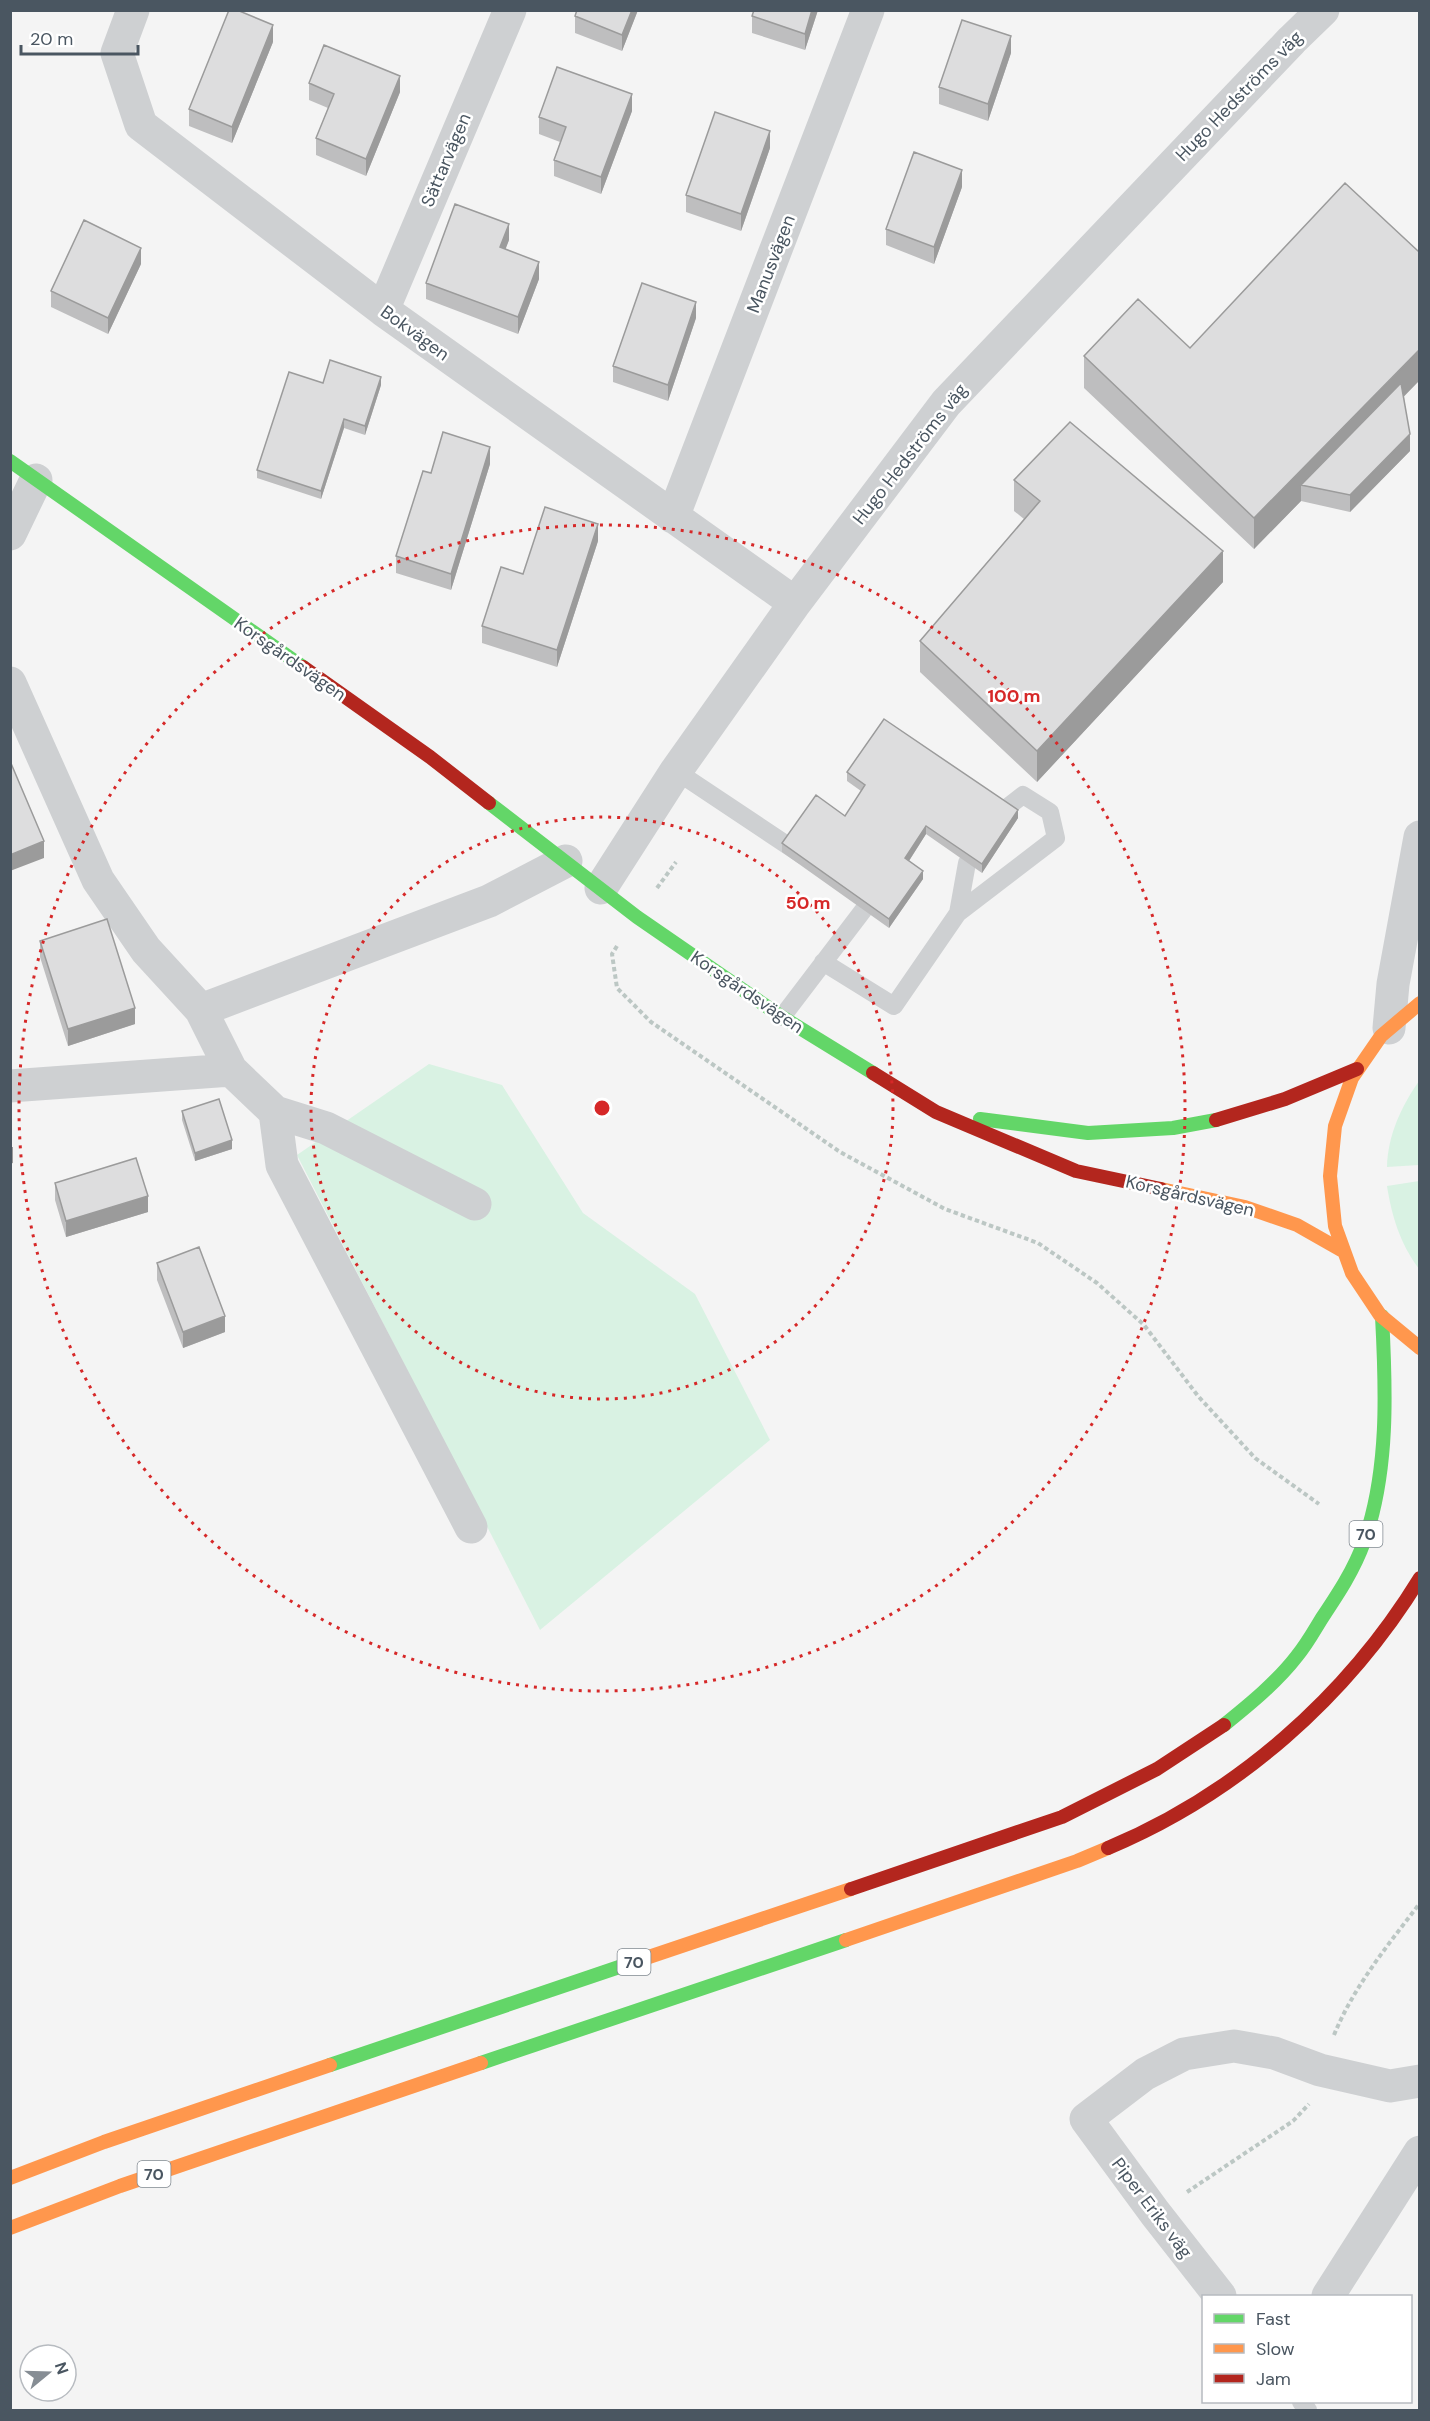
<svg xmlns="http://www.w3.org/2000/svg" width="1430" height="2421" font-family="'DM Sans',sans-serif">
  <rect width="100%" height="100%" fill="#f4f4f4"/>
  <path fill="#d9f2e3" d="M 429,1064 L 502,1085 L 583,1213 L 695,1294 L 770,1440 L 540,1630 L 297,1155 Z
    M 1419,1081 L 1419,1165 L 1387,1167 C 1388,1135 1401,1107 1419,1081 Z
    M 1419,1181 L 1420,1181 L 1419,1269 C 1400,1243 1392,1217 1387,1186 Z"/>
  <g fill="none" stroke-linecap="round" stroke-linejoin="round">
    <path stroke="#bcc7c4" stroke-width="4" stroke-dasharray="4.5 3" stroke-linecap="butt" d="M 657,888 L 676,862
      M 617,946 L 612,954 L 617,988 L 651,1022 L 840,1152 L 945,1209 L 1038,1243 L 1097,1283 L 1144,1325 L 1198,1396 L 1255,1458 L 1319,1504
      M 1334,2035 C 1354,1986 1388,1945 1420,1903
      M 1187,2192 L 1293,2121 L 1309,2104"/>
    <path stroke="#ced0d2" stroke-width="18" d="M 676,771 L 802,855
      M 823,962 L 894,1006 L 958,913 L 1056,838 L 1050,812 L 1023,795 L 1005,809 L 967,863 L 958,913
      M 782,1017 L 871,900 L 860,893
      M 1301,2402 L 1308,2410"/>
    <path stroke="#ced0d2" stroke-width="33" d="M 133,10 L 117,53 L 141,125 L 383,310 L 795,603
      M 383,310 L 510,10
      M 673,517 L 868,10
      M 10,534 L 36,480
      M 10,683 L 98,880 L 146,950 L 201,1010 L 231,1070 L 275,1112 L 326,1128 L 475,1204
      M 601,888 L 676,771 L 795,603 L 946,403 L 1292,40 L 1323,10
      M 201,1010 L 489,901 L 566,861
      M 1389,1028 L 1393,984 L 1420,837
      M 10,1086 L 231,1070
      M 275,1112 L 282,1165 L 471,1527
      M 1220,2296 L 1155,2213 L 1086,2119 L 1145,2074 L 1184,2054 L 1234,2046 L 1274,2053 L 1320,2070 L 1390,2086 L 1420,2081
      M 1328,2296 L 1420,2152"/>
    <path stroke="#63d668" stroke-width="14" d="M 10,461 L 303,667
      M 489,803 L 637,917 L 782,1017 L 873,1073
      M 980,1119 L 1088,1133 L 1173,1128 L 1216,1120
      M 1224,1725 C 1250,1704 1277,1682 1297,1656 C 1307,1644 1314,1631 1322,1618 C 1338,1594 1354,1570 1364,1542 C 1389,1471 1386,1390 1382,1316
      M 481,2063 L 846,1940
      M 330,2065 L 628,1964"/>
    <path stroke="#ff974d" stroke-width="14" d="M 1420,1003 L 1381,1036 L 1352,1078 L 1335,1126 L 1330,1176 L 1335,1226 L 1352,1273 L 1380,1315 L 1420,1348
      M 1161,1189 L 1245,1207 L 1297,1225 L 1341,1250
      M 846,1940 L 1077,1861 L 1108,1848
      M 628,1964 L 851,1889
      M 10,2178 L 104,2142 L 330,2065
      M 10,2228 L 120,2186 L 481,2063"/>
    <path stroke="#b3261e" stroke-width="14" d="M 303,667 L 430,757 L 489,803
      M 873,1073 L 936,1112 L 1076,1171 L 1161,1189
      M 1216,1120 L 1285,1099 L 1357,1069
      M 1108,1848 C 1237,1794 1347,1697 1420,1578
      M 851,1889 L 1062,1817 L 1157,1769 L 1224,1725"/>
  </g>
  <path fill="#bebebf" d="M 577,10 L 638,10 L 622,51 L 575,33 L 575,16 Z
    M 818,10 L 805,50 L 752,33 L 752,16 Z
    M 273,42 L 232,143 L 189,126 L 189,109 Z
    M 1011,53 L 988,121 L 939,104 L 939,87 Z
    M 309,83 L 400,92 L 366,176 L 316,155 L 316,138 L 328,108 L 309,100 Z
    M 632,111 L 601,194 L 554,176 L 554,160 L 560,142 L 539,134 L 539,117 Z
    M 770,148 L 741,231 L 686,212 L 686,195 Z
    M 962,187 L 934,264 L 886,245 L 886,229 Z
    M 509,240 L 505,249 L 539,279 L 518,334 L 426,299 L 426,283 Z
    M 141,264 L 108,334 L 51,307 L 51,291 Z
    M 696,318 L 668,401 L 613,382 L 613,366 Z
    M 1190,348 L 1404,397 L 1410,451 L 1350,512 L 1301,501 L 1254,549 L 1084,388 L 1084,356 Z
    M 323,383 L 381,385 L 365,435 L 344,428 L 321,499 L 257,478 L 257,470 Z
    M 490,464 L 451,590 L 396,573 L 396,556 L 431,473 Z
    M 1014,480 L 1223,582 L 1037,782 L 920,672 L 920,641 L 1024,519 L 1014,511 Z
    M 598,541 L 557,667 L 482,643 L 482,626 L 523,574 Z
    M 847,772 L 1018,818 L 982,873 L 926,834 L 909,861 L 923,879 L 889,928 L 782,852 L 782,843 L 845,816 L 861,791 L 847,781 Z
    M 40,941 L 135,1024 L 68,1046 L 40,957 Z
    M 182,1111 L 232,1149 L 195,1161 L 182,1120 Z
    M 55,1183 L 148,1212 L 66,1237 L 55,1200 Z
    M 157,1263 L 225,1332 L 183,1348 L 157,1280 Z"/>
  <path fill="#9b9b9b" d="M 632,10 L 638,10 L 622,51 L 622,35 Z
    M 812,10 L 818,10 L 805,50 L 805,34 Z
    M 273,25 L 273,42 L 232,143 L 232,127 Z
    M 1011,36 L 1011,53 L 988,121 L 988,104 Z
    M 400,76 L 400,92 L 366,176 L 366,159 Z
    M 632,94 L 632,111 L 601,194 L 601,177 Z
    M 770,131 L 770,148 L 741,231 L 741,214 Z
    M 962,170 L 962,187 L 934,264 L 934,247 Z
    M 509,224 L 509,240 L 500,264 L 500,247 Z
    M 141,248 L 141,264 L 108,334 L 108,318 Z
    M 539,262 L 539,279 L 518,334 L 518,317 Z
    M 696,302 L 696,318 L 668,401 L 668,385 Z
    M 1419,350 L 1419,381 L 1315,488 L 1301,485 L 1301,501 L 1254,549 L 1254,518 Z
    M 381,377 L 381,385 L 365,435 L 365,426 Z
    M 344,419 L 344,428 L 321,499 L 321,491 Z
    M 1410,434 L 1410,451 L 1350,512 L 1350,495 Z
    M 490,447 L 490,464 L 451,590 L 451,574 Z
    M 598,524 L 598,541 L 557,667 L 557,650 Z
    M 1223,551 L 1223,582 L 1037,782 L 1037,751 Z
    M 1018,810 L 1018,818 L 982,873 L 982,864 Z
    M 926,826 L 926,834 L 905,867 L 905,858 Z
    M 44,841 L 44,858 L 10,871 L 10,855 Z
    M 923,871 L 923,879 L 889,928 L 889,919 Z
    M 135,1008 L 135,1024 L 68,1046 L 68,1029 Z
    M 232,1140 L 232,1149 L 195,1161 L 195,1153 Z
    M 10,1147 L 13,1147 L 13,1163 L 10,1164 Z
    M 148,1196 L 148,1212 L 66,1237 L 66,1221 Z
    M 225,1316 L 225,1332 L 183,1348 L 183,1332 Z"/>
  <path fill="#ddddde" stroke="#9b9b9b" stroke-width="1.5" d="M 229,10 L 237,10 L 273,25 L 232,127 L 189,109 Z
    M 577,10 L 632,10 L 622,35 L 575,16 Z
    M 754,10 L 812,10 L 805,34 L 752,16 Z
    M 962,20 L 1011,36 L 988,104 L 939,87 Z
    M 324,45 L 400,76 L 366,159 L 316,138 L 334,94 L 309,83 Z
    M 557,67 L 632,94 L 601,177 L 554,160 L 566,127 L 539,117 Z
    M 715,112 L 770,131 L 741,214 L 686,195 Z
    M 914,152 L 962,170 L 934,247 L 886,229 Z
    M 1345,183 L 1418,251 L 1419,250 L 1419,350 L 1254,518 L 1084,356 L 1138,299 L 1190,348 Z
    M 455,204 L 509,224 L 500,247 L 539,262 L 518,317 L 426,283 Z
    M 84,220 L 141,248 L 108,318 L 51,291 Z
    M 642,283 L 696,302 L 668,385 L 613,366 Z
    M 330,360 L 381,377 L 365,426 L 344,419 L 321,491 L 257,470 L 289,372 L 323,383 Z
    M 1401,383 L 1410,434 L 1350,495 L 1301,485 Z
    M 1070,422 L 1223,551 L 1037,751 L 920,641 L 1040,501 L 1014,480 Z
    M 443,432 L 490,447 L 451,574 L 396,556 L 423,471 L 431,473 Z
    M 545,507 L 598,524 L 557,650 L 482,626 L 501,567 L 523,574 Z
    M 884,719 L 1018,810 L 982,864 L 926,826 L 905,858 L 923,871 L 889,919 L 782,843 L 816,795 L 845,816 L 865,785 L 847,772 Z
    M 10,761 L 44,841 L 10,855 Z
    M 107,919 L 135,1008 L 68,1029 L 40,941 Z
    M 219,1099 L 232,1140 L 195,1153 L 182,1111 Z
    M 136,1158 L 148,1196 L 66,1221 L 55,1183 Z
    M 199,1247 L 225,1316 L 183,1332 L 157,1263 Z"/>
  <g fill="none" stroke="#d62828" stroke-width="3" stroke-dasharray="3 6">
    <circle cx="602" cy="1108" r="291"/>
    <circle cx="602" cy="1108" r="583"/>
  </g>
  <g text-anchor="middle" stroke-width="5" stroke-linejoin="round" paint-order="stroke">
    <g fill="#fff" stroke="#808990" stroke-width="1.5">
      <rect x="1349.5" y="1521" width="33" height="26" rx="4.5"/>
      <rect x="617.5" y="1949" width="33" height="26" rx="4.5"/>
      <rect x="137.5" y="2161" width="33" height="26" rx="4.5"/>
    </g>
    <g font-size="16" font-weight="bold" fill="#4a5661">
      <text x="1366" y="1540">70</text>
      <text x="634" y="1968">70</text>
      <text x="154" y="2180">70</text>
    </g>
    <g font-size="18" fill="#4a5661" stroke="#fff">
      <text transform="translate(1239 96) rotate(-46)" y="6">Hugo Hedströms väg</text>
      <text transform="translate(446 160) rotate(-67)" y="6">Sättarvägen</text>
      <text transform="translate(771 264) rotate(-69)" y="6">Manusvägen</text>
      <text transform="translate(415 333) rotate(36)" y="6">Bokvägen</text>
      <text transform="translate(910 454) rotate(-52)" y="6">Hugo Hedströms väg</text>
      <text transform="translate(290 659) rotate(35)" y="6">Korsgårdsvägen</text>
      <text transform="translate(747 992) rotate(34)" y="6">Korsgårdsvägen</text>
      <text transform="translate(1190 1196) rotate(13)" y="6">Korsgårdsvägen</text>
      <text transform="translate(1152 2208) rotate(53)" y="6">Piper Eriks väg</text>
    </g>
  </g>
  <circle cx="602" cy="1108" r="9" fill="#d62828" stroke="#fff" stroke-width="3"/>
  <g font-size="18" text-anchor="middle" font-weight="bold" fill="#d62828" stroke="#fff" stroke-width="5" stroke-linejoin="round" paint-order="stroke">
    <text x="1014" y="702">100 m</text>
    <text x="808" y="909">50 m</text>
  </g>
  <rect width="1430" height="2421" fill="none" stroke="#4a5661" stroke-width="24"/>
  <rect x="1202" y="2295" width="210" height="108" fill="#ffffff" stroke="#b7bbc0" stroke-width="1.5"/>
  <rect x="1214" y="2314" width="30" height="9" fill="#63d668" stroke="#b7bbc0" stroke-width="1.5"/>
  <text x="1256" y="2325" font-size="18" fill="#4a5661">Fast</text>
  <rect x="1214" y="2344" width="30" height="9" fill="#ff974d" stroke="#b7bbc0" stroke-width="1.5"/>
  <text x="1256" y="2355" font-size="18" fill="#4a5661">Slow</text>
  <rect x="1214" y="2374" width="30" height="9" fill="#b3261e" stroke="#b7bbc0" stroke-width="1.5"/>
  <text x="1256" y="2385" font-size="18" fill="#4a5661">Jam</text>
  <g transform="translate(48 2373) rotate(71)"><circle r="28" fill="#ffffff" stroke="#b7bbc0" stroke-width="1.5"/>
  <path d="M0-4.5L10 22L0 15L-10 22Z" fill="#868d94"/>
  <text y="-9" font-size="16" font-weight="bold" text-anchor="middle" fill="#4a5661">N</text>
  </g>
  <path d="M21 45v9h117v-9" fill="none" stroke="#4a5661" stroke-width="3"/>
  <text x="30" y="45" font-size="18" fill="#4a5661" stroke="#ffffff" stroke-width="4.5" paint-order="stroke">20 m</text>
</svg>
